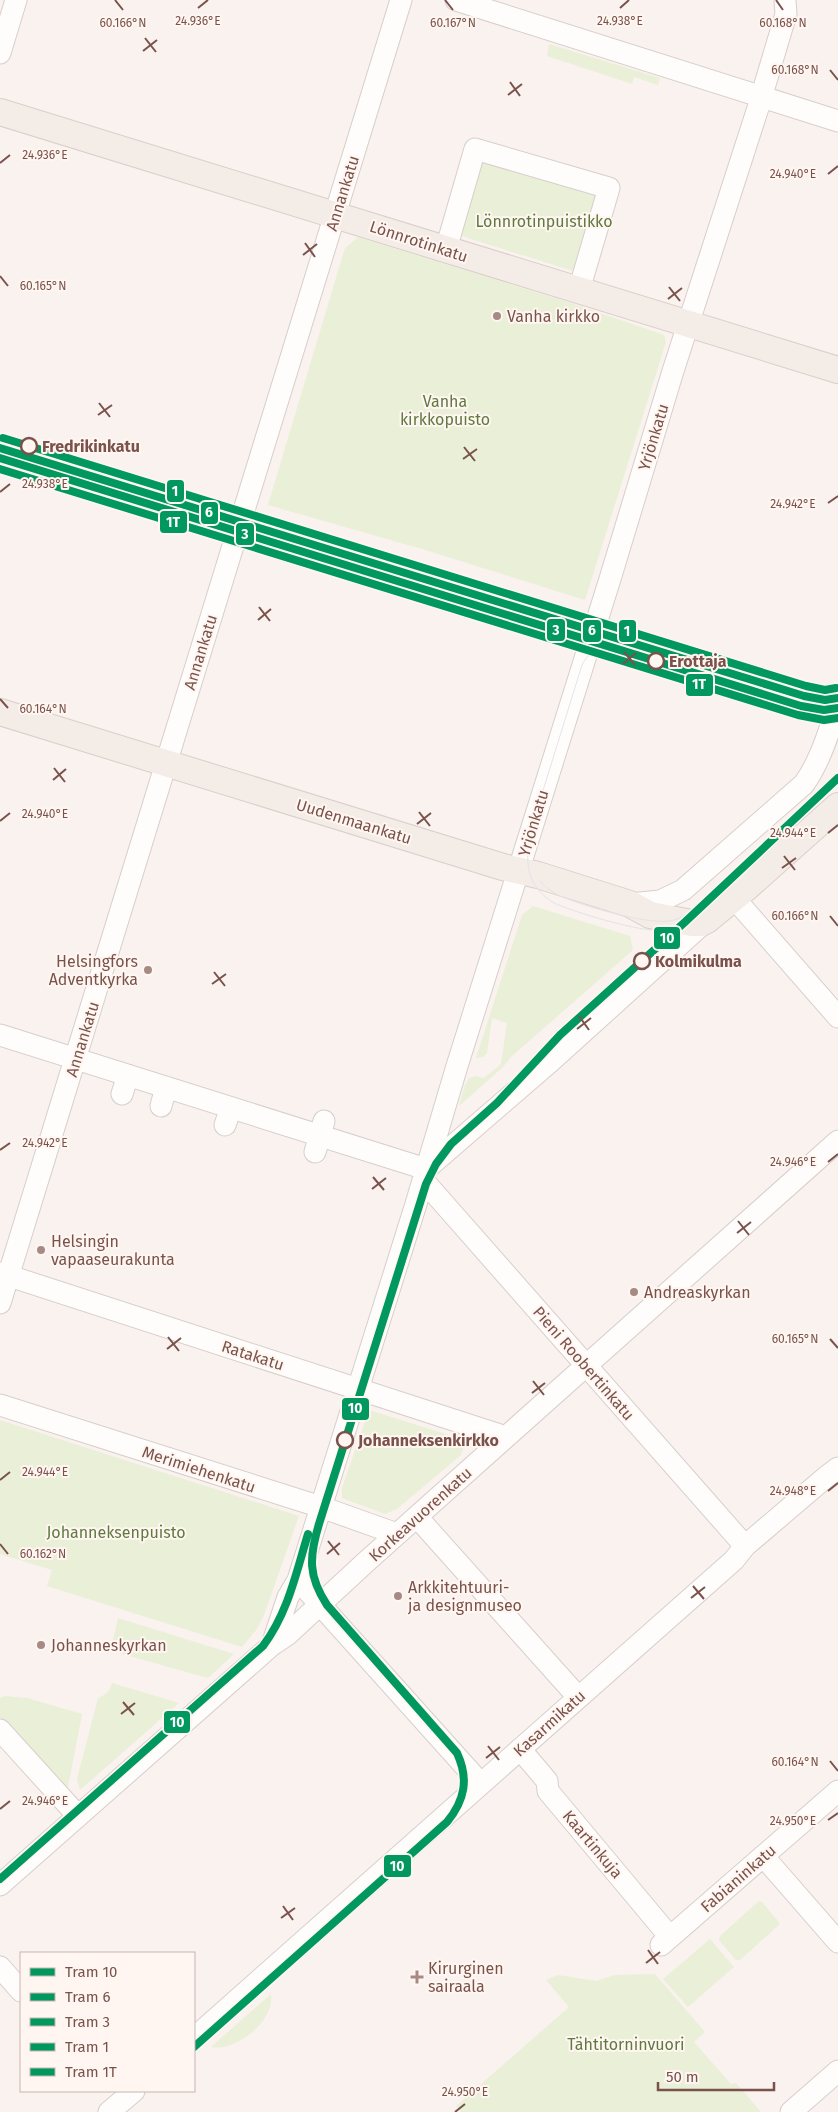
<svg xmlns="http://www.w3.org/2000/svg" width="838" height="2112" font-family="'Fira Sans',sans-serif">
  <rect width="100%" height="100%" fill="#f9f2ee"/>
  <path fill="#eaefd8" d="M 549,44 L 660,78 L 658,85 L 634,77 L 632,84 L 547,56 Z
    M 481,160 L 597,195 L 573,271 L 458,235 Z
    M 358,237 L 565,301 L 664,335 L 666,342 L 585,600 L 422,549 L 268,505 L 345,248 Z
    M 533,906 L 630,936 L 633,950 L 512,1056 L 502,1068 L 459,1106 L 465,1085 L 469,1078 L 475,1076 L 484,1078 L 501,1064 L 507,1023 L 492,1018 L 487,1053 L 483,1057 L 476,1058 L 522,915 Z
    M 369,1410 L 452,1436 L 460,1440 L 463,1448 L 461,1455 L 397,1509 L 385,1514 L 342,1498 L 342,1488 Z
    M 0,1420 L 299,1516 L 264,1615 L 257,1629 L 242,1647 L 47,1586 L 52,1570 L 0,1554 Z
    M 118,1618 L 234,1654 L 208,1678 L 122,1654 L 117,1643 L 113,1640 Z
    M 112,1683 L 179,1703 L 80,1790 L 77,1779 L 96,1706 L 98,1698 C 106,1695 110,1691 112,1683 Z
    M 5,1696 L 27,1698 L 82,1714 L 68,1787 L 68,1793 L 0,1717 L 0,1698 Z
    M 759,1901 L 762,1902 L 779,1922 L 779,1925 L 740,1960 L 736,1960 L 719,1940 L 720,1936 Z
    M 710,1939 L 734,1967 L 688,2007 L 663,1979 Z
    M 655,1974 L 705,2032 L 694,2042 L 731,2084 L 736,2083 L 761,2112 L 461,2112 L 456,2106 L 569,2007 L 546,1980 L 558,1975 L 596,1981 L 615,1975 Z
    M 271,1994 C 275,2021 236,2052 211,2047 Z"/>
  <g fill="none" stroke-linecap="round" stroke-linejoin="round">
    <defs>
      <path id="minor" d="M 456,0 L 838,121
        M 0,53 L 16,0
        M 446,249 L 475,149 L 609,188 L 579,290
        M 0,452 L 750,683 L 794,696 L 838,706
        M 734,898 L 838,1017
        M 630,904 L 660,901 L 683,890 L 804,784 C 821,760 831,728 838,700
        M 0,1035 L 426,1169
        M 122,1094 L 128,1075
        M 161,1106 L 166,1087
        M 225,1125 L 231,1108
        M 315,1152 L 324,1121
        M 426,1169 L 551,1061 L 707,920
        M 423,1180 L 745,1546
        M 0,1273 L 506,1437
        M 0,1303 L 401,0
        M 0,1405 L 321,1507 L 397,1534
        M 417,1517 L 578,1697
        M 298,1580 L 481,1784
        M 272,1645 L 288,1597 L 298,1580 L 316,1523 L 416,1204 L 457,1066 L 610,579 L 673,371 L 758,108 L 786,14 L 785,0
        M 0,1730 L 78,1816
        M 520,1749 L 547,1781 L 548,1791 L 670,1937
        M 763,1856 L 838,1942
        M 0,1885 L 272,1645 L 287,1635 L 367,1561 L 838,1141
        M 661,1945 L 838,1791
        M 0,1967 L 21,1991
        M 194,2038 L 734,1560 L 745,1546 L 826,1477 L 838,1468
        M 109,2112 L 134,2091
        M 791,2112 L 838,2071"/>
      <path id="major" d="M 0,112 L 838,370
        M 0,712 L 503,867 L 538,875 L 630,904 L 650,915 L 692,923 L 701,923 L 707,920 L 746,888 L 838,806"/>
    </defs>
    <use href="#minor" stroke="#d8ceca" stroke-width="23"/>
    <use href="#major" stroke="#daceca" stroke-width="28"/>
    <use href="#minor" stroke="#fefdfc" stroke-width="21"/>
    <use href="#major" stroke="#f4ece6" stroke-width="26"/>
    <path stroke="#e5e3e6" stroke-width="1" d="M 633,642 C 611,637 593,644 582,665 L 532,826 C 525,857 523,884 554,903 C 574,912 642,933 662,930 C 674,928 683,920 693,914
      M 540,881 C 545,887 551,891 558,895 C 580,905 651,927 674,920 C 692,915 709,897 724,885"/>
    <defs>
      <path id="tram-1" d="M 0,1879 L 263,1646 C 288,1613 296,1573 308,1534
        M 194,2047 L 447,1822 C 465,1800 469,1779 457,1753 L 327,1605 C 308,1576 309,1557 319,1524 L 426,1184 L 436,1164 L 451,1144 L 497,1103 L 560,1035 L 685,922 L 838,778"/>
      <path id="tram-2" d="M 0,448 L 804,696 L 825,700 L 838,698"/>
      <path id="tram-3" d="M 0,458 L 801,706 L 824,710 L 838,708"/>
      <path id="tram-4" d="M 3,438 L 806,686 L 825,690 L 836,688"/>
      <path id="tram-5" d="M 0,469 L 798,715 L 824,720 L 838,718"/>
    </defs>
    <use href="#tram-1" stroke="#fff6f1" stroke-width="11"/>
    <use href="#tram-2" stroke="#fff6f1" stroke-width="11"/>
    <use href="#tram-3" stroke="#fff6f1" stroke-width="11"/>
    <use href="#tram-4" stroke="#fff6f1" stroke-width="11"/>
    <use href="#tram-5" stroke="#fff6f1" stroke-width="11"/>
    <use href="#tram-1" stroke="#00985f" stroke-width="8"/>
    <use href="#tram-2" stroke="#00985f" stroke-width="8"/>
    <use href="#tram-3" stroke="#00985f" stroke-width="8"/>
    <use href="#tram-4" stroke="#00985f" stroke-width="8"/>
    <use href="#tram-5" stroke="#00985f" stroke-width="8"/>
  </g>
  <path fill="none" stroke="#7a524b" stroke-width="2" d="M 115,0 L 123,10M 445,0 L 453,10M 776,0 L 783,10M 198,8 L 208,0M 620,8 L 629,0M 145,38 L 156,52M 143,51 L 157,40M 830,70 L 838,80M 510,82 L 520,96M 508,95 L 522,84M 0,163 L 10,155M 828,174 L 838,166M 305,243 L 315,257M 303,255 L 317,244M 0,276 L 8,286M 669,287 L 680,301M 668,299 L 682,288M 99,403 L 110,417M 98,415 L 112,405M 464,447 L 475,461M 463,459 L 477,449M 0,492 L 10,484M 828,503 L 838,496M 259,607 L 270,621M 258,620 L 271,609M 624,652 L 635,665M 623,664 L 636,653M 0,699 L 8,708M 54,768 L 65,782M 53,780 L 66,769M 419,812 L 430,826M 0,821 L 10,813M 417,824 L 431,813M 828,833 L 838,825M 784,856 L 795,870M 782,868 L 796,858M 830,916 L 838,926M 214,972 L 225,986M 212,984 L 226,974M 579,1016 L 589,1030M 577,1029 L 591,1018M 0,1150 L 10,1143M 828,1162 L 838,1154M 373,1177 L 384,1190M 372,1189 L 386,1178M 738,1221 L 749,1235M 737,1233 L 751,1222M 168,1337 L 179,1351M 830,1339 L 838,1348M 167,1349 L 181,1338M 533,1381 L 544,1395M 532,1393 L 545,1383M 0,1480 L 10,1472M 828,1491 L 838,1483M 328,1541 L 339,1555M 0,1544 L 8,1554M 327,1554 L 340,1543M 693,1586 L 704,1599M 691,1598 L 705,1587M 123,1702 L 134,1715M 121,1714 L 135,1703M 488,1746 L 499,1760M 486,1758 L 500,1747M 830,1761 L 838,1771M 0,1809 L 10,1801M 828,1820 L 838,1813M 283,1906 L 293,1920M 281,1918 L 295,1908M 648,1950 L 658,1964M 646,1963 L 660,1952M 455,2112 L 465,2104"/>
  <g fill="#a68a84" stroke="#fff6f1" stroke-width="2">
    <circle cx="497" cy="316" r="5"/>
    <circle cx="148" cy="970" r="5"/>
    <circle cx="41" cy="1250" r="5"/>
    <circle cx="634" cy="1292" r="5"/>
    <circle cx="398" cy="1596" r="5"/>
    <circle cx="41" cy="1645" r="5"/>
    <path d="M414.5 1969.5h5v5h5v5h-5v5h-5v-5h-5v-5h5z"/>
  </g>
  <g fill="#fff6f1" stroke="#7a524b" stroke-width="2.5">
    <circle cx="29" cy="446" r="8"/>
    <circle cx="656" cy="661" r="8"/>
    <circle cx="642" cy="961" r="8"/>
    <circle cx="345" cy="1440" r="8"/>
  </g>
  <g text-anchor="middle" stroke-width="4" stroke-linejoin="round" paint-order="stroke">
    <g font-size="16" fill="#7a524b" stroke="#fff6f1">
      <text transform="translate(342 193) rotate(-73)" y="6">Annankatu</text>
      <text transform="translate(419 241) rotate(18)" y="6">Lönnrotinkatu</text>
      <text transform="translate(653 437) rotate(-73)" y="6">Yrjönkatu</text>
      <text transform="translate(200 652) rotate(-73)" y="6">Annankatu</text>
      <text transform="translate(354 821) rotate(17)" y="6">Uudenmaankatu</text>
      <text transform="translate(533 823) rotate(-73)" y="6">Yrjönkatu</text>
      <text transform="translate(82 1039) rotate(-73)" y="6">Annankatu</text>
      <text transform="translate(253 1355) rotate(18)" y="6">Ratakatu</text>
      <text transform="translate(584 1363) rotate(49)" y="6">Pieni Roobertinkatu</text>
      <text transform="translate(199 1469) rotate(18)" y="6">Merimiehenkatu</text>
      <text transform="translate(420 1514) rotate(-42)" y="6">Korkeavuorenkatu</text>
      <text transform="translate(549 1723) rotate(-42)" y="6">Kasarmikatu</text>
      <text transform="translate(593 1844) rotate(50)" y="6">Kaartinkuja</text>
      <text transform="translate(738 1878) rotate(-41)" y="6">Fabianinkatu</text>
    </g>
    <g font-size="16" fill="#5e7a3f" stroke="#fff6f1">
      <text x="544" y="227">Lönnrotinpuistikko</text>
      <text x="445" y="407">Vanha<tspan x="445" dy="18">kirkkopuisto</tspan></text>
      <text x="116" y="1538">Johanneksenpuisto</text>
      <text x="626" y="2050">Tähtitorninvuori</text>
    </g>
    <g font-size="16" fill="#7a524b" stroke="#fff6f1" text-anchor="start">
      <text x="507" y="322">Vanha kirkko</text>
      <text x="138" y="967" text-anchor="end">Helsingfors<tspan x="138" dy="18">Adventkyrka</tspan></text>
      <text x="51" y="1247">Helsingin<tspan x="51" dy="18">vapaaseurakunta</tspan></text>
      <text x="644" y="1298">Andreaskyrkan</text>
      <text x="408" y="1593">Arkkitehtuuri-<tspan x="408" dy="18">ja designmuseo</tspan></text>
      <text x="51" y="1651">Johanneskyrkan</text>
      <text x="428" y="1974">Kirurginen<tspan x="428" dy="18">sairaala</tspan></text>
    </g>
    <g font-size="16" font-weight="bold" fill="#7a524b" stroke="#fff6f1" text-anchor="start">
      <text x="42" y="452">Fredrikinkatu</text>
      <text x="669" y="667">Erottaja</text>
      <text x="655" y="967">Kolmikulma</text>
      <text x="358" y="1446">Johanneksenkirkko</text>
    </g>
  </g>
  <g font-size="12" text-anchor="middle" fill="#7a524b" stroke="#fff6f1" stroke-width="4" stroke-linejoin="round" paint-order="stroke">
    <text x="198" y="25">24.936°E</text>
    <text x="620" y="25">24.938°E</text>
    <text x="783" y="27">60.168°N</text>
    <text x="453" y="27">60.167°N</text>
    <text x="123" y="27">60.166°N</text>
    <text x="795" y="74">60.168°N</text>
    <text x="45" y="159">24.936°E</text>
    <text x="793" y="178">24.940°E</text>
    <text x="43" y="290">60.165°N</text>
    <text x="45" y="488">24.938°E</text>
    <text x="793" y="508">24.942°E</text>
    <text x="43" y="713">60.164°N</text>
    <text x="45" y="818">24.940°E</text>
    <text x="793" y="837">24.944°E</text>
    <text x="795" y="920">60.166°N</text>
    <text x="45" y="1147">24.942°E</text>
    <text x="793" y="1166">24.946°E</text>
    <text x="795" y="1343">60.165°N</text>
    <text x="45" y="1476">24.944°E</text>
    <text x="793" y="1495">24.948°E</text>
    <text x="43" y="1558">60.162°N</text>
    <text x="795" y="1766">60.164°N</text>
    <text x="45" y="1805">24.946°E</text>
    <text x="793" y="1825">24.950°E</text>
    <text x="465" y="2096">24.950°E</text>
  </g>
  <g stroke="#fff6f1" stroke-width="2">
    <rect x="166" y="479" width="19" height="24" rx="5" fill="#00985f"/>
    <rect x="200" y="501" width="19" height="24" rx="5" fill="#00985f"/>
    <rect x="159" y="510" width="29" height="24" rx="5" fill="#00985f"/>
    <rect x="235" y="522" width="20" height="24" rx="5" fill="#00985f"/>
    <rect x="546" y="618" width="20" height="24" rx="5" fill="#00985f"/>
    <rect x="582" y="619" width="20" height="24" rx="5" fill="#00985f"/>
    <rect x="618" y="619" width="19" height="24" rx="5" fill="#00985f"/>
    <rect x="685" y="673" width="29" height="24" rx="5" fill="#00985f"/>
    <rect x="653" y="926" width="28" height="24" rx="5" fill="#00985f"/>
    <rect x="341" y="1397" width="29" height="24" rx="5" fill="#00985f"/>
    <rect x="163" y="1710" width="28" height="24" rx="5" fill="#00985f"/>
    <rect x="383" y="1854" width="29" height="24" rx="5" fill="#00985f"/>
  </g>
  <g font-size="14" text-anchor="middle" font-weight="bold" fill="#fff">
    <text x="175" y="496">1</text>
    <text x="209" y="517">6</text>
    <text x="173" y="527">1T</text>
    <text x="245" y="539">3</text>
    <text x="556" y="635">3</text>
    <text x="592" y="635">6</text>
    <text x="627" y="636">1</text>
    <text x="699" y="689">1T</text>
    <text x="667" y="943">10</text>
    <text x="355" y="1413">10</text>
    <text x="177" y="1727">10</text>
    <text x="397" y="1871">10</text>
  </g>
  <rect x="20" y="1952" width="175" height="140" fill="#fff6f1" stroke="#cab4af"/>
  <rect x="30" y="1968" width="25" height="8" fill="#00985f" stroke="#cab4af"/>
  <text x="65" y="1977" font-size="15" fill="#7a524b">Tram 10</text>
  <rect x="30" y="1993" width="25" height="8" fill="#00985f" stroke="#cab4af"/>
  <text x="65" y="2002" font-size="15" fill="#7a524b">Tram 6</text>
  <rect x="30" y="2018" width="25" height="8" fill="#00985f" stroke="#cab4af"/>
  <text x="65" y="2027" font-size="15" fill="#7a524b">Tram 3</text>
  <rect x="30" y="2043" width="25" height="8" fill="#00985f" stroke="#cab4af"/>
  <text x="65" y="2052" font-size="15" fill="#7a524b">Tram 1</text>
  <rect x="30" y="2068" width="25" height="8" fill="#00985f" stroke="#cab4af"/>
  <text x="65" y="2077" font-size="15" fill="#7a524b">Tram 1T</text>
  <path d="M658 2082v8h116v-8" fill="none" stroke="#7a524b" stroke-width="2.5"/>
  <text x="666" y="2082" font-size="15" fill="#7a524b" stroke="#fff6f1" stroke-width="4" paint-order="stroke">50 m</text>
</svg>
